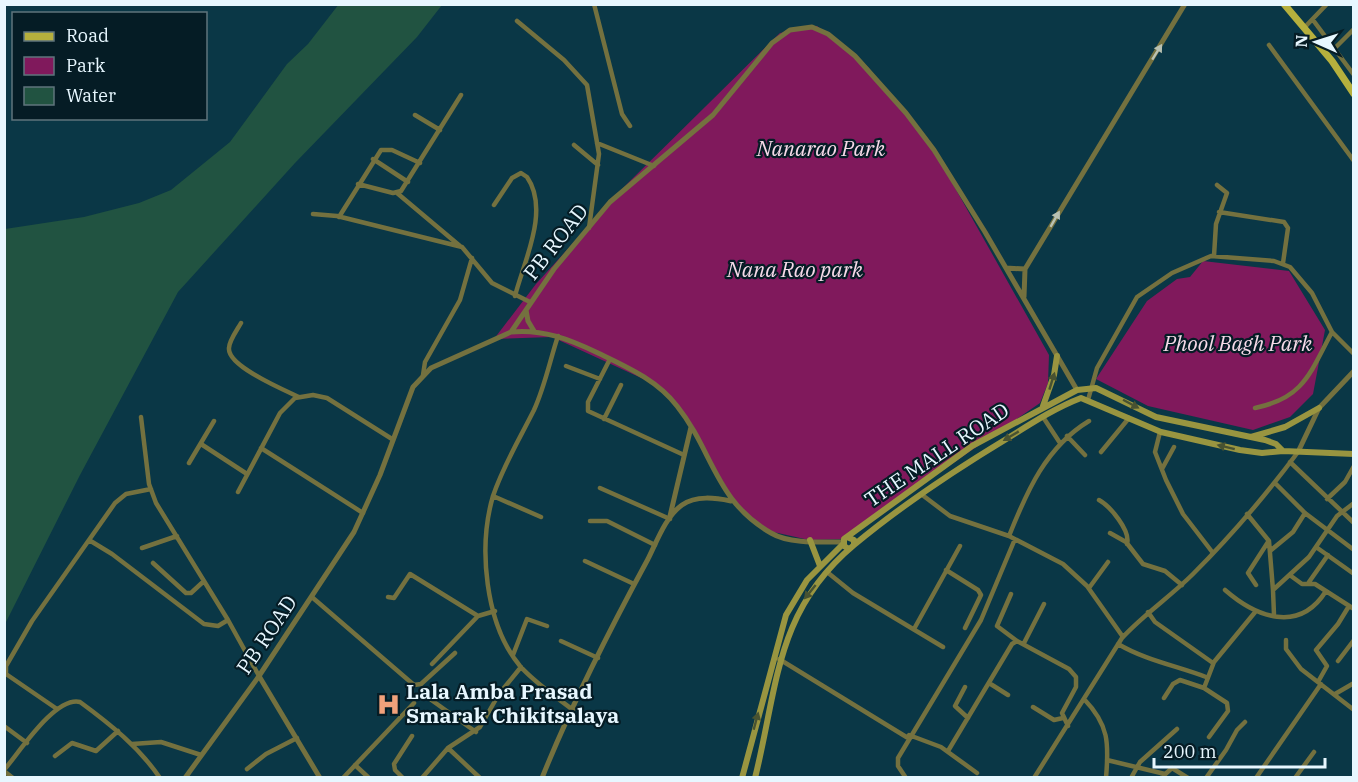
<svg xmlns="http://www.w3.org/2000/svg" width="1358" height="782" font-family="'IBM Plex Serif',serif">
  <rect width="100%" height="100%" fill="#0a3746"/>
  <path fill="#80195c" d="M 817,26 L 868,67 L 932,147 L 1049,355 L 1048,383 L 1040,403 L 843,539 L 809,540 L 769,531 L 740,510 L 679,408 L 650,382 L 552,337 L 494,339 L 536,284 L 627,184 L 780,33 Z
    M 1203,261 L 1289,271 L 1325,330 L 1313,394 L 1290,417 L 1253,430 L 1148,406 L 1096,379 L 1147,301 L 1177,279 L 1190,277 Z"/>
  <path fill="#215341" d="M 339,4 L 442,5 L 417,37 L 295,163 L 178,292 L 80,475 L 5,624 L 5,229 L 84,217 L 139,203 L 171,190 L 230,142 L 287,64 L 308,44 Z"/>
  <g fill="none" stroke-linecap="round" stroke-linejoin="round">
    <path stroke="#74713f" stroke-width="4.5" d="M 594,4 L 622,114 L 630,126
      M 1313,20 L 1354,75
      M 517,21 L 564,60 L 587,85 L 599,154 L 589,228
      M 1304,28 L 1327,4
      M 1269,45 L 1354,161
      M 1334,49 L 1354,29
      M 415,115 L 440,130
      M 597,143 L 654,166
      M 574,145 L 598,165
      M 373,159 L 408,182
      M 358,184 L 393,193 L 401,191 L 461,95
      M 397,193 L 460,246
      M 494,205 L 512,178 L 521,173 L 527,177 C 550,210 524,261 515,296
      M 1219,212 L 1284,222 L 1288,228 L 1283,263
      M 313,214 L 337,216 L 462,247 L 492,283 L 530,302
      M 339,217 L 381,150 L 392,150 L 420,163
      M 1214,256 L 1216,224 L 1227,193 L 1217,185
      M 241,323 C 237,330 229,341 229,348 C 227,366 284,390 299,397
      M 558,336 C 550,360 545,386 534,410 C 520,438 503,466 493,496 C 478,547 485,624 520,666 C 535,683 555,696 573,710
      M 610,359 L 588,402 L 588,411 L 684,455
      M 566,366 L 600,379
      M 423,375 L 425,362 L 460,300 L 472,258
      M 1088,400 L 1097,368 L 1137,297 L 1172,273 L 1211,256 L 1274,261 L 1290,267 L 1312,293 L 1332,332 L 1354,354
      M 1255,408 C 1304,398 1310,373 1332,332
      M 141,417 L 149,484 L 156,503 L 228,620 L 259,676
      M 1043,417 L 1060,443
      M 604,419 L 621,385
      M 1160,432 L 1155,452 L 1166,480 L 1183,514 L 1213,553
      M 1067,436 L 1085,455
      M 201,444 L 247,474
      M 261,448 L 363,513
      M 1101,452 L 1129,418
      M 1290,462 L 1354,523
      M 189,463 L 214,421
      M 1162,469 L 1174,447
      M 1275,483 L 1305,513 L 1354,550
      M 600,488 L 670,519
      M 238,492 L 280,413 L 295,398 L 313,395 L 327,398 L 392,439
      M 921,494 L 950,516 L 1009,536 L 1063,564 L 1087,586 L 1123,637
      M 493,496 L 541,517
      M 1327,499 L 1345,482 L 1354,466
      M 1099,500 C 1110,506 1131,531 1127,544
      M 1247,514 L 1269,541 L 1273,590 L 1309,557 L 1337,516 L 1354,503
      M 590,521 L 607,521 L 655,545
      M 1110,533 L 1126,542 L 1143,564 L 1165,571 L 1182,585
      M 1009,536 C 1027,491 1046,447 1089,421
      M 89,540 L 112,554 L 204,624 L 218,626 L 228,620
      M 1316,547 L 1354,574
      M 142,548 L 177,536
      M 1270,551 L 1293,532 L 1305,513
      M 585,561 L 634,584
      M 153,563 L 186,593 L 191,593 L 204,581
      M 946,570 L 978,590 L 981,595 L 965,628
      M 827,572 L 853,593 L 943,647
      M 1291,576 L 1302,584 L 1315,584 L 1354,609
      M 1309,582 L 1328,555
      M 1256,585 L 1248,573 L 1268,542
      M 1089,588 L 1108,562
      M 1225,590 C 1256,617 1299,634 1326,591
      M 1273,590 L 1274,615
      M 1011,594 L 997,626 L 1017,641
      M 388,597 L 394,598 L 410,574 L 478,616 L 495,611
      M 313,598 L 414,685 L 421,684 L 455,653
      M 1148,612 L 1155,622 L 1213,663
      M 914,629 L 960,546
      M 1286,640 L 1286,649 L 1301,669 L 1354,710
      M 561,641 L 598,658
      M 1024,643 L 1044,604
      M 1118,644 C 1145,660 1177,666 1206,677
      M 513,655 L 527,619 L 547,626
      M 779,659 L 908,738
      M 1338,661 L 1354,640
      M 432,664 L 478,616
      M 1318,682 L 1327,666 L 1316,650 L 1338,624 L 1349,606
      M 989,683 L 1008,695
      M 965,687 L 955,706 L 968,718
      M 1204,688 L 1214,662 L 1256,611
      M 1335,694 L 1354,683
      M 1164,698 L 1173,684 L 1180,680 L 1204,688 L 1227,703 L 1228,711 L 1209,737
      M 430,699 L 476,732
      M 1084,699 C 1109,725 1109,743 1106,778
      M 1033,707 L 1054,720 L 1063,718
      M 57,709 L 6,674 L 6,666 L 32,621 L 115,503 L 126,494 L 151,489
      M 4,726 L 27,743
      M 909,735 L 941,747 L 977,773
      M 132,744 L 161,742 L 201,755
      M 448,748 L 480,727 L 499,694 L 521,667
      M 948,751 L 1012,644 L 1017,641 L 1069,669 L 1076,677 L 1076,687 L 1062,713 L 1068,726
      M 55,756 L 72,743 L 96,751 L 118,731
      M 1107,760 L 1165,774
      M 355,765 L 369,778
      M 247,769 L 266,754 L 297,738
      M 4,770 C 19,753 55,696 80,702 C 110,724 139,747 160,778
      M 4,771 L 13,778
      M 343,778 L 414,703
      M 403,778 L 395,770 L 394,764 L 412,736
      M 422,778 L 448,748 L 480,778
      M 906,778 L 898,766 L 898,758 L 981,620 L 1015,539
      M 1034,778 L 1122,638 C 1144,614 1170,597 1193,574 C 1231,536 1266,495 1298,452
      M 1131,778 L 1140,762 L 1177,729
      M 1161,778 L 1172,768 L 1188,778
      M 1206,778 L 1226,750 L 1237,730 L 1245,722
      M 1256,778 L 1321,684
      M 1295,778 L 1314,752"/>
    <path stroke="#74713f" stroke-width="5" d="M 1006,268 L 1025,269
      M 1024,297 L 1025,269 L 1185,4
      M 526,310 L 528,321 L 534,331
      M 511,332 C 543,329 569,339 598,353 C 627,367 657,380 677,406 C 713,451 715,501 771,533 C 789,544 822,542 843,542
      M 1298,452 L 1319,408 L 1354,371
      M 670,516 L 691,427
      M 259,676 L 320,778
      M 185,778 L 259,676 L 354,532 L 380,475 L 413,387 L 431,368 L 511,332 L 554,269 L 610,202 L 713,115 L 772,43 L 790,30 L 812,27 L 828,34 L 855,56 L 906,113 L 934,150 L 985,232 L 1077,390
      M 542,778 C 572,703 610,629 648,559 C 657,541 666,516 682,505 C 696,495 716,498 731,501"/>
    <path stroke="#999540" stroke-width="6" d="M 1043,406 L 1054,375 L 1057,356
      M 1251,437 L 1285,427 L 1319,408
      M 810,540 L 820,566
      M 854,545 C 902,505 955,470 1008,438 C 1032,423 1055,408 1081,398 L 1161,432 L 1240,450 L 1262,453 L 1283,451 L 1354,454
      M 849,549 L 844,546 L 844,539 L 972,446 L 1077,390 L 1096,388 L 1156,417 L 1265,440 L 1276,444 L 1283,451
      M 742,778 L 786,615 L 807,580 L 843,544
      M 755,778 C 778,686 775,611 854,545 L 854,540 L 847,537"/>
    <path stroke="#b6b03d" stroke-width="7" d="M 1284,4 L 1332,61 L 1354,94"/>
  </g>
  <defs><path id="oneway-solid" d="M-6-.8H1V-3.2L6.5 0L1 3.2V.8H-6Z" transform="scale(1.5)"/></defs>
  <g fill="#b9c1b2">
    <use href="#oneway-solid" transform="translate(1157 52) rotate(-58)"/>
    <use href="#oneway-solid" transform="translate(1055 219) rotate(-60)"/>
  </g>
  <g fill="#485231">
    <use href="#oneway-solid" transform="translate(1052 381) rotate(-73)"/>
    <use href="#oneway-solid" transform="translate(1131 404) rotate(28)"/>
    <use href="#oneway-solid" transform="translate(1011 436) rotate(149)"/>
    <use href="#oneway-solid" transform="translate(1226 447) rotate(-166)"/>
    <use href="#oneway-solid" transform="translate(810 592) rotate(129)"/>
    <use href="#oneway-solid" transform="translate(756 721) rotate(-75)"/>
  </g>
  <defs>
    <symbol id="hospital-bare" viewBox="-9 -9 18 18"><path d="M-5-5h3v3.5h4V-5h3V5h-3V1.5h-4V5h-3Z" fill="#f1a17b" stroke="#051c25" stroke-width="2.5" paint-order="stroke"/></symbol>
  </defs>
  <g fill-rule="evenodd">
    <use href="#hospital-bare" x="372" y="688" width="33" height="33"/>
  </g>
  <g text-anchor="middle" stroke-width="4.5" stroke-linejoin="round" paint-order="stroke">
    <g font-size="21" font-style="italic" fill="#f7dae9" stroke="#051c25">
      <text x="821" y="156">Nanarao Park</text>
      <text x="795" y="277">Nana Rao park</text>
      <text x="1238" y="351">Phool Bagh Park</text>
    </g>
    <g font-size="21" fill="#e7f7ff" stroke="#051c25">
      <text transform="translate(556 242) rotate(-52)" y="7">PB ROAD</text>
      <text transform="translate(937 455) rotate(-34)" y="7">THE MALL ROAD</text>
      <text transform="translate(267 635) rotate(-56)" y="7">PB ROAD</text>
    </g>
    <g font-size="21" font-weight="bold" fill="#e7f7ff" stroke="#051c25" text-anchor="start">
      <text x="406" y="699">Lala Amba Prasad<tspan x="406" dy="24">Smarak Chikitsalaya</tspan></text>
    </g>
  </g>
  <rect width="1358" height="782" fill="none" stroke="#e7f7ff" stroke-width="12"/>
  <rect x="12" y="12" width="195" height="108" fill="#051c25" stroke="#5f747c" stroke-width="1.5"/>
  <rect x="24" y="32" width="30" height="9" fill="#b6b03d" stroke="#5f747c" stroke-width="1.5"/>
  <text x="66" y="42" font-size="18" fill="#e7f7ff">Road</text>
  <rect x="24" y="57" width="30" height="18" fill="#80195c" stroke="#5f747c" stroke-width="1.5"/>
  <text x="66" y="72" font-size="18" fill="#e7f7ff">Park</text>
  <rect x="24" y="87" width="30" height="18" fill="#215341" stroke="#5f747c" stroke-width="1.5"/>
  <text x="66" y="102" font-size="18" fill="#e7f7ff">Water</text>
  <g transform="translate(1316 42) rotate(273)" stroke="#051c25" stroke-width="4.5" paint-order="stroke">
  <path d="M0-4.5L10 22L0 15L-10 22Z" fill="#e7f7ff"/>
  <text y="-9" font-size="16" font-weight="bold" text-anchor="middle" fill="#e7f7ff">N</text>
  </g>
  <path d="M1154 758v9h171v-9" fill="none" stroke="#e7f7ff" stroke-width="3"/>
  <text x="1163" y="758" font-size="18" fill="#e7f7ff" stroke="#051c25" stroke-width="4.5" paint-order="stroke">200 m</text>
</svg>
